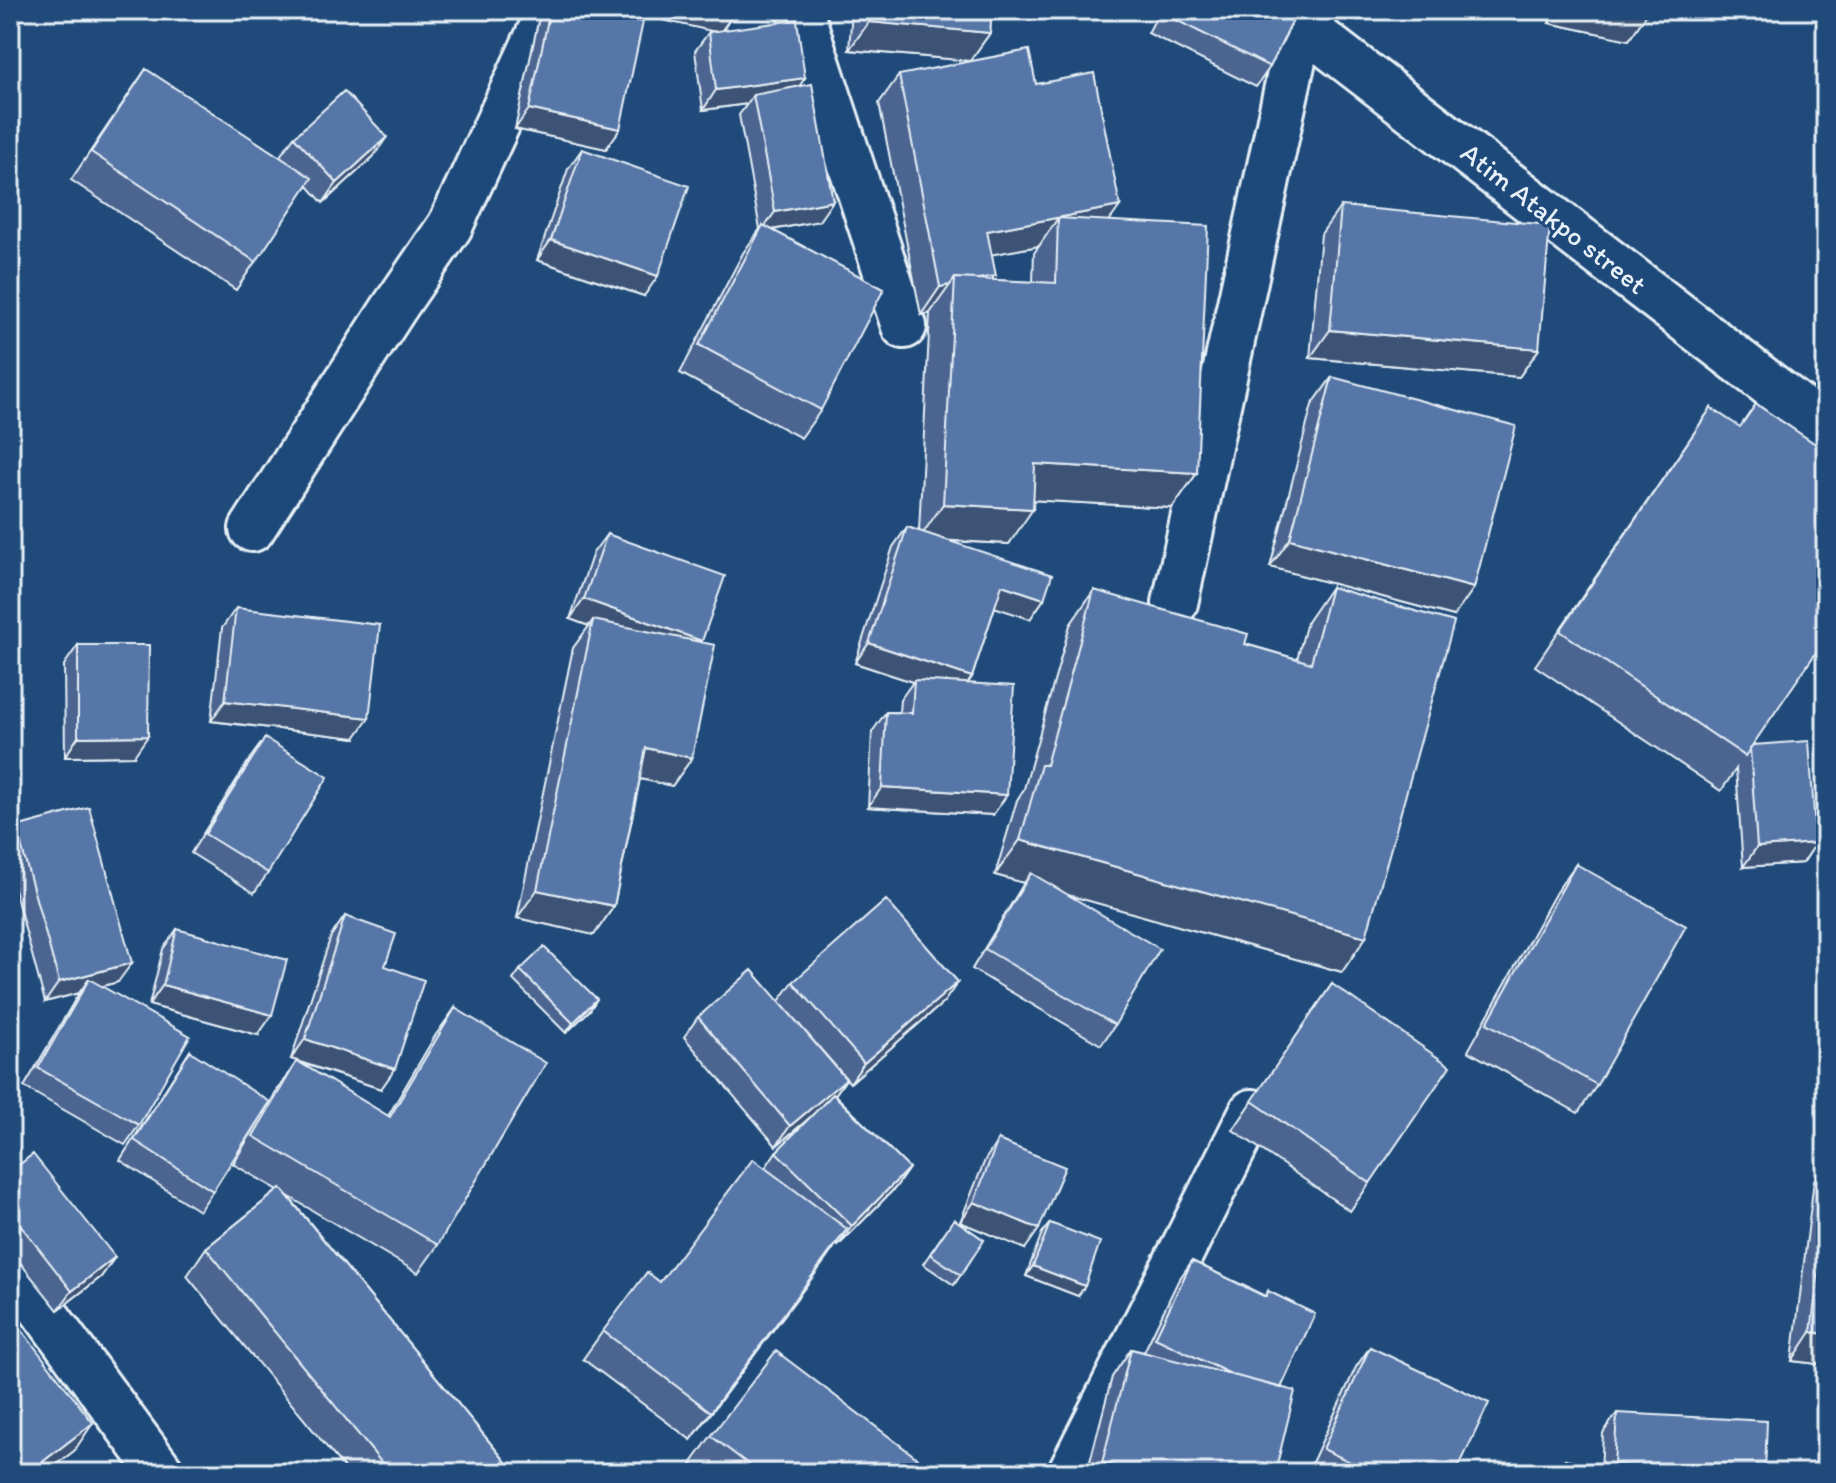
<svg xmlns="http://www.w3.org/2000/svg" width="1836" height="1483" font-family="Itim,sans-serif">
  <rect width="100%" height="100%" fill="#1f4a7a"/>
  <filter id="ink" filterUnits="userSpaceOnUse"><feTurbulence type="fractalNoise" baseFrequency=".0125" numOctaves="2"/><feDisplacementMap in="SourceGraphic" scale="16" xChannelSelector="R" yChannelSelector="G"/><feConvolveMatrix kernelMatrix="1 2 1 2 8 2 1 2 1" color-interpolation-filters="sRGB"/></filter>
  <g filter="url(#ink)">
    <g fill="none" stroke-linecap="round" stroke-linejoin="round">
      <defs>
        <path id="minor" d="M 800,10 L 904,326
          M 1282,10 L 1826,428
          M 252,529 L 394,308 L 450,226 L 550,10
          M 1175,603 L 1301,23
          M 10,1266 L 162,1473
          M 1070,1473 L 1252,1112"/>
      </defs>
      <use href="#minor" stroke="#e8f1f8" stroke-width="50"/>
      <use href="#minor" stroke="#1f4a7a" stroke-width="44"/>
    </g>
    <path fill="#4b6590" stroke="#e8f1f8" stroke-width="2" fill-rule="evenodd" d="M 546,10 L 589,10 L 620,129 L 606,149 L 515,129 L 538,22 Z
      M 619,10 L 736,10 L 723,30 L 799,87 L 819,221 L 772,230 L 821,410 L 801,438 L 680,373 L 743,253 L 760,229 L 739,115 L 747,104 L 703,110 L 695,51 L 709,32 L 713,31 Z
      M 852,10 L 992,10 L 990,33 L 970,61 L 849,50 Z
      M 1160,10 L 1298,10 L 1270,67 L 1256,87 L 1148,33 Z
      M 1552,10 L 1649,10 L 1629,40 L 1549,23 Z
      M 146,69 L 283,160 L 280,156 L 294,137 L 373,157 L 323,203 L 307,185 L 236,290 L 71,180 Z
      M 899,75 L 1036,84 L 1110,221 L 1197,473 L 1172,508 L 1034,500 L 1009,544 L 950,541 L 1044,599 L 1030,619 L 995,607 L 972,677 L 967,683 L 993,815 L 868,807 L 872,732 L 886,712 L 899,712 L 900,700 L 913,682 L 855,663 L 893,547 L 907,527 L 919,531 L 930,313 L 921,315 L 879,103 ZM 1039,246 L 1034,253 L 1033,282 L 993,280 L 992,254 Z
      M 582,149 L 644,296 L 537,260 L 568,169 Z
      M 1341,206 L 1539,349 L 1519,377 L 1310,358 L 1321,234 Z
      M 1332,377 L 1454,616 L 1270,567 L 1312,405 Z
      M 1711,408 L 1753,745 L 1816,843 L 1803,863 L 1743,867 L 1736,769 L 1721,791 L 1535,666 Z
      M 607,534 L 702,642 L 692,758 L 672,786 L 640,779 L 614,906 L 594,935 L 517,918 L 573,648 L 589,626 L 570,619 L 593,553 Z
      M 1331,587 L 1342,972 L 1069,895 L 1115,1025 L 1101,1045 L 972,969 L 1024,883 L 995,875 L 1017,800 L 1024,789 L 1070,625 L 1094,590 L 1245,644 L 1297,659 L 1307,622 Z
      M 236,608 L 355,738 L 211,721 L 222,628 Z
      M 78,645 L 134,756 L 65,757 L 64,665 Z
      M 265,738 L 268,873 L 254,893 L 191,853 L 251,757 Z
      M 16,827 L 118,982 L 102,986 L 139,1125 L 125,1145 L 24,1087 L 79,993 L 45,1002 L 10,874 L 10,836 Z
      M 1576,864 L 1597,1085 L 1578,1113 L 1468,1051 L 1556,892 Z
      M 345,916 L 385,966 L 381,1089 L 298,1062 L 388,1116 L 435,1036 L 455,1008 L 438,1245 L 418,1273 L 288,1196 L 515,1473 L 348,1473 L 187,1276 L 206,1248 L 278,1190 L 233,1164 L 278,1089 L 297,1061 L 291,1059 L 331,936 Z
      M 177,929 L 258,1035 L 149,1005 L 163,949 Z
      M 520,970 L 590,1010 L 566,1033 L 513,980 Z
      M 793,982 L 944,1002 L 850,1083 L 783,1006 L 846,1079 L 835,1095 L 909,1168 L 895,1188 L 838,1246 L 836,1244 L 691,1440 L 583,1359 L 603,1331 L 660,1282 L 765,1168 L 776,1152 L 810,1118 L 776,1146 L 684,1037 L 698,1017 L 779,1001 Z
      M 1332,984 L 1370,1183 L 1350,1211 L 1233,1130 Z
      M 190,1051 L 213,1191 L 199,1211 L 120,1160 Z
      M 998,1140 L 1025,1249 L 960,1222 L 985,1160 Z
      M 1826,1163 L 1826,1365 L 1792,1361 L 1814,1180 Z
      M 10,1172 L 115,1257 L 101,1277 L 58,1310 L 10,1250 Z
      M 954,1219 L 984,1240 L 954,1285 L 923,1264 Z
      M 1050,1223 L 1078,1296 L 1026,1276 L 1042,1233 Z
      M 1192,1261 L 1265,1296 L 1268,1291 L 1281,1388 L 1275,1473 L 1087,1473 L 1112,1377 L 1131,1349 L 1144,1352 L 1178,1281 Z
      M 1370,1347 L 1456,1473 L 1317,1473 L 1309,1469 L 1356,1367 Z
      M 1617,1413 L 1765,1473 L 1556,1473 L 1565,1459 L 1601,1471 L 1603,1433 Z
      M 711,1436 L 917,1458 L 906,1473 L 703,1473 L 691,1464 Z"/>
    <path fill="#3d5375" stroke="#e8f1f8" stroke-width="2" d="M 619,10 L 736,10 L 720,33 Z
      M 1558,10 L 1640,10 L 1648,12 L 1629,40 L 1549,23 Z
      M 869,22 L 990,33 L 970,61 L 849,50 Z
      M 805,78 L 791,98 L 753,95 L 747,104 L 703,110 L 716,90 Z
      M 529,109 L 620,129 L 606,149 L 515,129 Z
      M 387,137 L 373,157 L 323,203 L 337,183 Z
      M 833,201 L 819,221 L 761,232 L 775,212 Z
      M 1120,206 L 1100,234 L 1058,218 L 1039,246 L 967,259 L 987,231 Z
      M 551,240 L 658,276 L 644,296 L 537,260 Z
      M 950,285 L 930,313 L 921,315 L 940,287 Z
      M 1330,330 L 1539,349 L 1519,377 L 1310,358 Z
      M 1035,464 L 1197,473 L 1172,508 L 1010,499 Z
      M 943,504 L 1033,509 L 1009,544 L 919,539 Z
      M 1290,539 L 1474,588 L 1454,616 L 1270,567 Z
      M 1002,585 L 1044,599 L 1030,619 L 988,605 Z
      M 584,599 L 702,641 L 688,661 L 593,620 L 589,626 L 570,619 Z
      M 869,643 L 972,677 L 958,697 L 855,663 Z
      M 225,701 L 369,718 L 355,738 L 211,721 Z
      M 148,736 L 134,756 L 65,757 L 78,737 Z
      M 646,748 L 692,758 L 672,786 L 627,776 Z
      M 882,787 L 1007,795 L 993,815 L 868,807 Z
      M 1020,840 L 1366,937 L 1342,972 L 1025,883 L 1031,873 L 1024,883 L 995,875 Z
      M 1816,843 L 1803,863 L 1743,867 L 1757,847 Z
      M 537,890 L 614,906 L 594,935 L 517,918 Z
      M 132,963 L 118,982 L 81,992 L 89,979 L 79,993 L 45,1002 L 59,982 Z
      M 958,982 L 944,1002 L 850,1083 L 864,1063 Z
      M 163,985 L 272,1015 L 258,1035 L 149,1005 Z
      M 597,999 L 590,1010 L 566,1033 L 573,1023 Z
      M 305,1039 L 395,1069 L 381,1089 L 291,1059 Z
      M 846,1079 L 832,1099 L 776,1146 L 790,1126 Z
      M 909,1168 L 895,1188 L 838,1246 L 852,1226 Z
      M 974,1202 L 1039,1229 L 1025,1249 L 960,1222 Z
      M 847,1229 L 827,1258 L 691,1440 L 711,1412 Z
      M 115,1257 L 101,1277 L 58,1310 L 72,1291 Z
      M 1033,1266 L 1085,1286 L 1078,1296 L 1026,1276 Z
      M 1811,1332 L 1826,1334 L 1826,1365 L 1792,1361 Z
      M 93,1423 L 74,1451 L 45,1473 L 28,1473 Z
      M 1102,1463 L 1141,1473 L 1095,1473 Z
      M 1614,1465 L 1765,1473 L 1608,1473 Z"/>
    <path fill="#5776a7" stroke="#e8f1f8" stroke-width="2" d="M 550,10 L 589,10 L 643,22 L 620,129 L 529,109 Z
      M 870,10 L 992,10 L 990,33 L 869,22 Z
      M 1164,10 L 1298,10 L 1270,67 L 1162,13 Z
      M 797,20 L 805,78 L 716,90 L 709,32 Z
      M 1029,50 L 1036,84 L 1094,73 L 1120,206 L 987,231 L 996,276 L 978,279 L 955,278 L 950,285 L 940,287 L 899,75 Z
      M 146,69 L 312,178 L 256,262 L 91,152 Z
      M 812,84 L 833,201 L 775,212 L 753,95 Z
      M 344,91 L 387,137 L 337,183 L 294,137 Z
      M 582,149 L 689,186 L 658,276 L 551,240 Z
      M 1341,206 L 1550,225 L 1539,349 L 1330,330 Z
      M 1058,218 L 1208,226 L 1197,473 L 1035,464 L 1033,509 L 943,504 L 955,278 L 1056,283 Z
      M 763,225 L 884,289 L 821,410 L 699,345 Z
      M 1332,377 L 1516,426 L 1474,588 L 1290,539 Z
      M 1756,404 L 1826,451 L 1826,638 L 1745,756 L 1560,631 L 1711,408 L 1740,427 Z
      M 907,527 L 1052,575 L 1044,599 L 1002,585 L 972,677 L 869,643 Z
      M 607,534 L 725,576 L 702,641 L 584,599 Z
      M 1331,587 L 1454,622 L 1366,937 L 1020,840 L 1041,765 L 1046,765 L 1094,590 L 1248,634 L 1245,644 L 1311,663 Z
      M 236,608 L 380,625 L 369,718 L 225,701 Z
      M 593,620 L 715,645 L 692,758 L 646,748 L 614,906 L 537,890 Z
      M 78,645 L 149,645 L 148,736 L 78,737 Z
      M 914,680 L 1014,686 L 1007,795 L 882,787 L 886,712 L 912,713 Z
      M 265,738 L 328,777 L 268,873 L 205,834 Z
      M 1809,741 L 1816,843 L 1757,847 L 1750,748 L 1753,745 Z
      M 89,807 L 132,963 L 59,982 L 16,827 Z
      M 1576,864 L 1686,926 L 1597,1085 L 1487,1023 Z
      M 1031,873 L 1160,949 L 1115,1025 L 985,949 Z
      M 886,900 L 958,982 L 864,1063 L 793,982 Z
      M 345,916 L 396,934 L 385,966 L 424,980 L 395,1069 L 305,1039 Z
      M 177,929 L 287,960 L 272,1015 L 163,985 Z
      M 544,947 L 597,999 L 573,1023 L 520,970 Z
      M 752,970 L 846,1079 L 790,1126 L 698,1017 Z
      M 89,979 L 190,1036 L 139,1125 L 38,1068 Z
      M 1332,984 L 1450,1066 L 1370,1183 L 1252,1101 Z
      M 455,1008 L 546,1063 L 438,1245 L 253,1136 L 297,1061 L 390,1117 Z
      M 190,1051 L 270,1102 L 213,1191 L 134,1140 Z
      M 833,1094 L 909,1168 L 852,1226 L 776,1152 Z
      M 998,1140 L 1065,1167 L 1039,1229 L 974,1202 Z
      M 33,1154 L 115,1257 L 72,1291 L 10,1212 L 10,1172 Z
      M 753,1159 L 847,1229 L 711,1412 L 603,1331 L 647,1272 L 660,1282 Z
      M 281,1188 L 515,1473 L 390,1473 L 206,1248 Z
      M 1826,1214 L 1826,1334 L 1811,1332 Z
      M 954,1219 L 984,1240 L 961,1275 L 930,1254 Z
      M 1050,1223 L 1100,1242 L 1085,1286 L 1033,1266 Z
      M 1192,1261 L 1266,1297 L 1268,1291 L 1315,1314 L 1281,1388 L 1233,1375 L 1155,1338 Z
      M 10,1315 L 93,1423 L 28,1473 L 10,1473 Z
      M 1370,1347 L 1489,1403 L 1456,1473 L 1373,1473 L 1323,1449 Z
      M 1131,1349 L 1295,1391 L 1275,1473 L 1141,1473 L 1102,1463 Z
      M 776,1351 L 917,1458 L 905,1473 L 760,1473 L 711,1436 Z
      M 1617,1413 L 1767,1421 L 1765,1473 L 1614,1465 Z
      M 1565,1459 L 1606,1473 L 1561,1473 Z"/>
  </g>
  <g text-anchor="middle" stroke-width="6" stroke-linejoin="round" paint-order="stroke">
    <g font-size="28" fill="#e8f1f8" stroke="#1f4a7a">
      <text transform="translate(1554 218) rotate(38)" y="10">Atim Atakpo street</text>
    </g>
  </g>
  <rect width="1836" height="1483" fill="none" stroke="#1f4a7a" stroke-width="40"/>
  <rect x="20" y="20" width="1796" height="1443" fill="none" stroke="#e8f1f8" stroke-width="3" filter="url(#ink)"/>
</svg>
